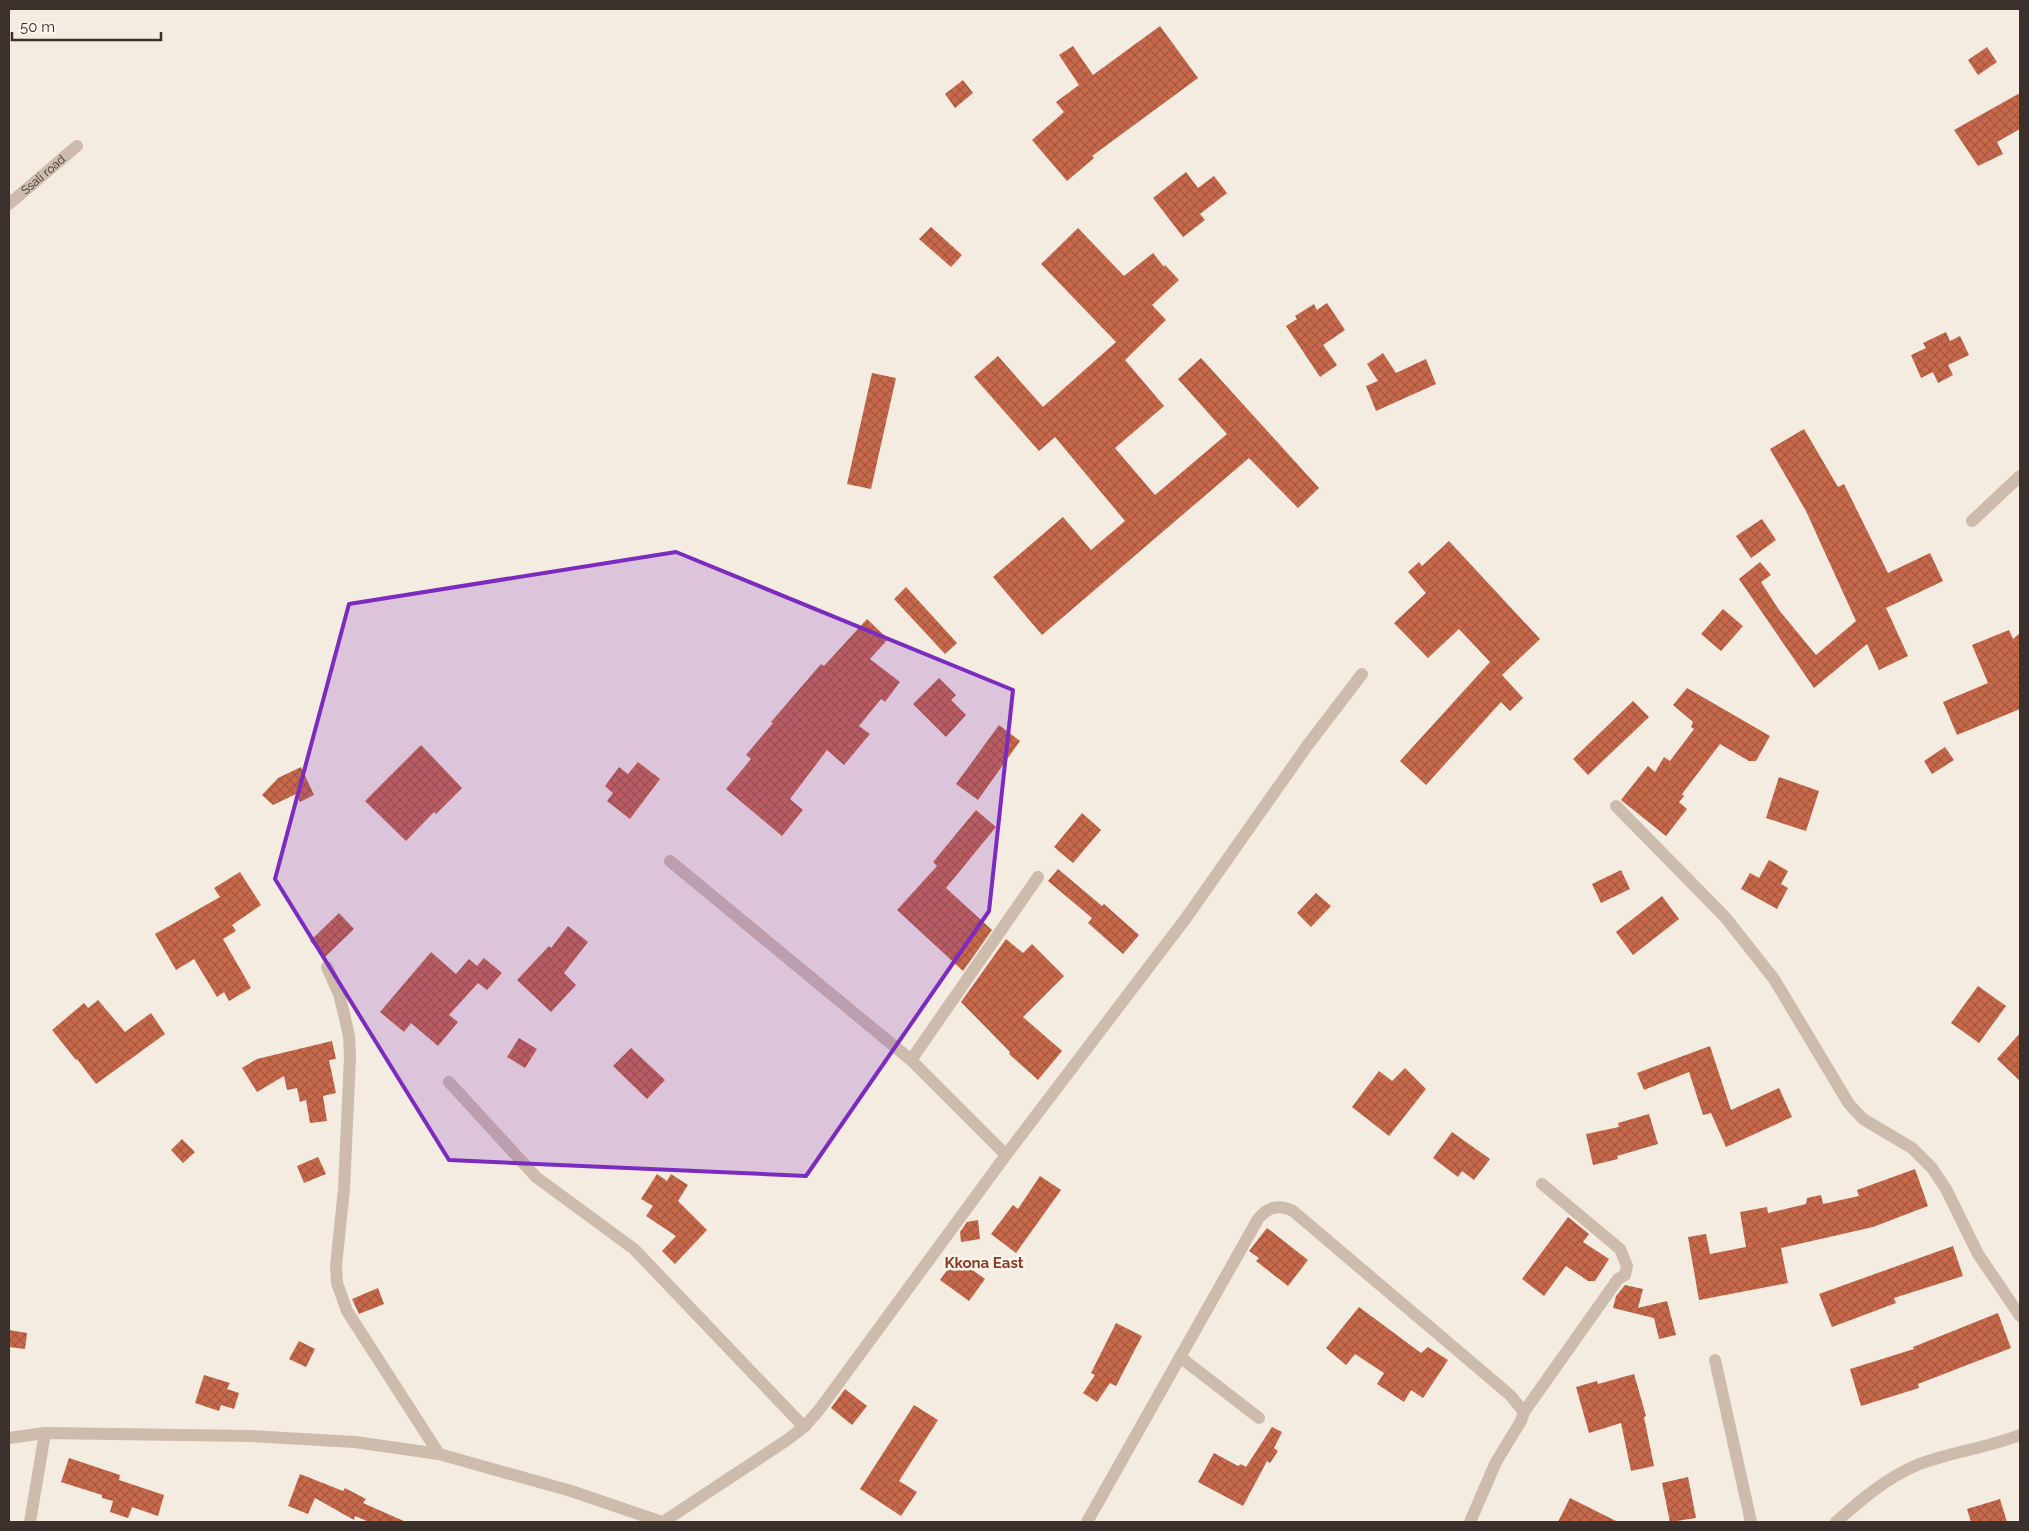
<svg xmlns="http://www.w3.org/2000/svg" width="2029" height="1531" font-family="Raleway,sans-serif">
  <defs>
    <pattern id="building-cross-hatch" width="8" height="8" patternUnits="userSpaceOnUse" patternTransform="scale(1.25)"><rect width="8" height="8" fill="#c8694b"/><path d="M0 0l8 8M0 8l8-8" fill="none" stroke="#a4573f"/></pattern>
  </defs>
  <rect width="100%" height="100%" fill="#f4ebe1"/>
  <path fill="url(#building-cross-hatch)" d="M 1160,26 L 1198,78 L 1092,156 L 1094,158 L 1067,181 L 1032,140 L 1064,112 L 1056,102 L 1079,85 L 1059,55 L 1073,46 L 1093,75 Z
    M 1987,47 L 1997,62 L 1978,75 L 1968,60 Z
    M 963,80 L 973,93 L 955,108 L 945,94 Z
    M 2020,93 L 2020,129 L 1997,142 L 2003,154 L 1978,166 L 1954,130 Z
    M 1186,172 L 1198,188 L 1214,176 L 1227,193 L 1200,214 L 1205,220 L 1183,237 L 1153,198 Z
    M 931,227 L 962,255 L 951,267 L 919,239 Z
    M 1078,228 L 1124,276 L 1153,253 L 1164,267 L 1165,265 L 1179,280 L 1152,305 L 1166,320 L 1125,360 L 1164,406 L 1115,448 L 1155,495 L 1227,434 L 1178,379 L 1201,358 L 1319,488 L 1298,508 L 1249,458 L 1042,635 L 993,577 L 1063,517 L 1091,550 L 1125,521 L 1055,437 L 1039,451 L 974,377 L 998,356 L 1043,407 L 1116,342 L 1041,264 Z
    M 1327,303 L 1345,330 L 1323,345 L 1337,365 L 1320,377 L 1286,326 L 1297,319 L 1295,316 L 1314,304 L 1317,310 Z
    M 1946,332 L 1950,341 L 1960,336 L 1969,355 L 1948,365 L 1953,375 L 1938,383 L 1933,372 L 1921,378 L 1911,355 L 1926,348 L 1923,343 Z
    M 1383,353 L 1396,373 L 1426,359 L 1436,384 L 1376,411 L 1366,386 L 1378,381 L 1367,364 Z
    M 872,373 L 896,378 L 871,489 L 847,484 Z
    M 1804,429 L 1838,487 L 1844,484 L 1888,573 L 1930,553 L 1943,581 L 1886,608 L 1908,656 L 1879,670 L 1867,644 L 1814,688 L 1739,579 L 1760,562 L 1771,575 L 1761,582 L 1779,610 L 1816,655 L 1856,621 L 1806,511 L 1770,449 Z
    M 1762,519 L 1776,540 L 1751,558 L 1736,536 Z
    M 1449,541 L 1540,639 L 1502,675 L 1523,698 L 1510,711 L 1501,702 L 1426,785 L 1400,761 L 1490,662 L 1459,629 L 1428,658 L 1394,623 L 1426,593 L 1408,572 L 1419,562 L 1422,566 Z
    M 906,587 L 957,643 L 945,654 L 894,599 Z
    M 1723,609 L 1743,626 L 1721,651 L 1701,634 Z
    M 867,619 L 888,639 L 870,659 L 900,682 L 885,702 L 881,699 L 859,726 L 870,734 L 844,765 L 827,750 L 790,799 L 803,810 L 782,836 L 726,789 L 751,759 L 746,755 L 773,723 L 771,722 L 821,664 L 824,666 Z
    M 2009,630 L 2013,639 L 2020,633 L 2020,709 L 1957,735 L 1943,702 L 1988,683 L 1972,645 Z
    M 939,678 L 956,695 L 951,700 L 966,715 L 946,737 L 913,704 Z
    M 1687,688 L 1770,736 L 1756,761 L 1749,761 L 1720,744 L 1682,794 L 1684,796 L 1679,802 L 1687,809 L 1666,836 L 1621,800 L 1648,766 L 1655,772 L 1664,757 L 1670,761 L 1694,729 L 1691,727 L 1693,722 L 1673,705 Z
    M 1633,701 L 1649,717 L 1588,775 L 1573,759 Z
    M 999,725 L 1020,741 L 978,800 L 956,784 Z
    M 421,745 L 462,788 L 436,814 L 434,812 L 406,841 L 365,801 Z
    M 1945,747 L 1954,760 L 1932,774 L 1924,761 Z
    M 638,762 L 660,779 L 630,819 L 607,801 L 613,793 L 605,786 L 619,767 L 628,774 Z
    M 301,767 L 314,795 L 300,802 L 296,794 L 273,805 L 262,795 L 278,778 Z
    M 1779,777 L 1819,791 L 1806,831 L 1766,818 Z
    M 976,810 L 996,827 L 946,888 L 992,930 L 963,971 L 897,910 L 937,866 L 933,862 Z
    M 1082,813 L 1101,830 L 1073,863 L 1054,847 Z
    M 1769,860 L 1788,871 L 1781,884 L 1788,888 L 1777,909 L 1741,889 L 1750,873 L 1759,878 Z
    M 1058,869 L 1102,906 L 1104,904 L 1139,935 L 1123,954 L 1088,923 L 1092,918 L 1048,881 Z
    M 1621,870 L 1630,889 L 1601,903 L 1592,884 Z
    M 240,872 L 261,905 L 232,925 L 236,931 L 223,939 L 251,988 L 229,1001 L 224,992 L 217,997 L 194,959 L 176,970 L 155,934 L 220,897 L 214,888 Z
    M 1316,893 L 1331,906 L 1311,927 L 1297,913 Z
    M 1662,896 L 1679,919 L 1633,955 L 1616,932 Z
    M 339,913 L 354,929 L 325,957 L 310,941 Z
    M 568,926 L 588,942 L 564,973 L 576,985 L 551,1012 L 517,980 L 549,946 L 551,948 Z
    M 1006,939 L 1023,953 L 1032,944 L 1064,976 L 1023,1017 L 1062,1051 L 1038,1080 L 1009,1054 L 1010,1052 L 961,1002 Z
    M 431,952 L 456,974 L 469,959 L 477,966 L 484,958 L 502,973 L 487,990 L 478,983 L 449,1015 L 458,1022 L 438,1046 L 411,1023 L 404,1032 L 380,1012 Z
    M 1978,986 L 2006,1006 L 1979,1043 L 1951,1023 Z
    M 98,1000 L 125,1032 L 151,1013 L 165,1034 L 96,1084 L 77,1059 L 76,1060 L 52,1030 L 84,1003 L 88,1008 Z
    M 2020,1033 L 2020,1081 L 1997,1059 Z
    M 519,1038 L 537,1049 L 525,1068 L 507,1057 Z
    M 332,1041 L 336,1059 L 329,1060 L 336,1093 L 323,1096 L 327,1121 L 310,1123 L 306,1100 L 300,1102 L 297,1088 L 287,1090 L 284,1076 L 257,1092 L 242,1068 L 257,1059 Z
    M 1710,1046 L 1731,1110 L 1779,1088 L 1792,1117 L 1726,1147 L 1711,1113 L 1703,1115 L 1689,1072 L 1644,1090 L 1637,1073 Z
    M 631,1048 L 665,1080 L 647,1099 L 613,1066 Z
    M 1405,1068 L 1426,1089 L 1389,1136 L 1352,1107 L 1379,1071 L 1392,1081 Z
    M 1649,1114 L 1658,1144 L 1617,1156 L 1618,1159 L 1593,1165 L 1586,1134 L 1619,1127 L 1618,1123 Z
    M 1452,1132 L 1490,1159 L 1474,1180 L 1462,1171 L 1458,1177 L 1433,1158 Z
    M 182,1139 L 195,1152 L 183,1163 L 171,1150 Z
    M 318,1157 L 326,1174 L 304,1183 L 297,1166 Z
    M 1915,1169 L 1928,1206 L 1873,1227 L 1781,1248 L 1788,1283 L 1699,1300 L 1688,1237 L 1706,1234 L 1710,1254 L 1746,1247 L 1740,1212 L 1767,1207 L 1768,1213 L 1806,1204 L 1807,1198 L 1821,1195 L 1823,1204 L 1859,1196 L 1857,1190 Z
    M 657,1174 L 667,1181 L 671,1174 L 688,1185 L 678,1201 L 707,1230 L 675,1264 L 662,1251 L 676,1236 L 646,1216 L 653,1206 L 641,1199 Z
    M 1040,1176 L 1061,1190 L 1016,1253 L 991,1234 L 1013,1205 L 1018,1209 Z
    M 1568,1217 L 1589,1234 L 1583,1242 L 1609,1259 L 1595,1281 L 1588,1281 L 1566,1266 L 1544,1296 L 1522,1279 Z
    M 978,1220 L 980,1239 L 961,1242 L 960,1232 L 967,1222 Z
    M 1267,1228 L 1308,1260 L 1288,1286 L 1256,1261 L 1259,1258 L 1249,1251 Z
    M 1953,1246 L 1963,1276 L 1894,1298 L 1896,1303 L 1832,1327 L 1819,1294 Z
    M 956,1258 L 985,1279 L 969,1301 L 940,1280 Z
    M 1625,1285 L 1643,1289 L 1638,1308 L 1667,1301 L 1676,1335 L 1659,1339 L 1654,1318 L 1613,1308 L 1616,1296 Z
    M 378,1288 L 384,1304 L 359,1314 L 352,1299 Z
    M 1359,1307 L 1421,1353 L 1428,1347 L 1448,1360 L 1423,1398 L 1411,1390 L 1404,1402 L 1377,1384 L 1384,1373 L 1355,1354 L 1346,1365 L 1326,1348 Z
    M 1998,1313 L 2011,1348 L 1918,1384 L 1919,1388 L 1861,1406 L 1850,1369 L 1914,1349 L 1913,1347 Z
    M 1116,1323 L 1142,1336 L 1116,1386 L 1110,1383 L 1097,1402 L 1083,1393 L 1095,1375 L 1091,1373 Z
    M 9,1330 L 27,1333 L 25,1349 L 9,1347 Z
    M 299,1341 L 315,1349 L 306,1367 L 289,1359 Z
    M 1634,1374 L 1646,1416 L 1644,1417 L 1654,1466 L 1631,1471 L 1621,1423 L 1589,1433 L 1576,1387 L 1597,1381 L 1598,1384 Z
    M 204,1375 L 230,1383 L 227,1389 L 239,1393 L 234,1409 L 221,1405 L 219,1411 L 195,1403 Z
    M 845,1389 L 867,1406 L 852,1425 L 831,1408 Z
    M 914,1405 L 938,1420 L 899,1481 L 917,1492 L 901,1516 L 860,1489 Z
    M 1272,1427 L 1282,1432 L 1274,1448 L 1278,1451 L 1270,1463 L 1267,1461 L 1243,1506 L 1198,1482 L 1214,1453 L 1238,1466 L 1241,1464 L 1246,1467 Z
    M 69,1458 L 120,1475 L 119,1480 L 164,1495 L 158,1516 L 132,1507 L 128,1518 L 110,1512 L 113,1501 L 102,1498 L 102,1495 L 61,1482 Z
    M 300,1474 L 343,1491 L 345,1488 L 366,1499 L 363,1503 L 406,1522 L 369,1522 L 355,1516 L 354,1520 L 315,1498 L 308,1514 L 288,1506 Z
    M 1688,1477 L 1696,1518 L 1670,1522 L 1662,1483 Z
    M 1570,1498 L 1618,1522 L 1558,1522 Z
    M 2000,1499 L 2007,1522 L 1971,1522 L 1967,1509 Z"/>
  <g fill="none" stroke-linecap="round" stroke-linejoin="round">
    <g stroke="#cdbbac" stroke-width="12">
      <path id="s1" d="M 9,204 L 77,146"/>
      <path d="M 1972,521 L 2020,476"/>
      <path d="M 1616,806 L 1725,917 L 1774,979 L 1849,1104 L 1863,1119 L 1912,1148 L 1932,1168 L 1946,1189 L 1978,1254 L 2020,1316"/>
      <path d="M 670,861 L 911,1060 L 1006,1155"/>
      <path d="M 327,967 L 339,994 L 344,1014 L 349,1036 L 350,1058 L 344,1189 L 336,1266 L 337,1283 L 347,1311 L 439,1454"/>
      <path d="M 911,1060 L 1038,877"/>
      <path d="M 449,1082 L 536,1177 L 634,1249 L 804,1427"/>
      <path d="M 1180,1357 L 1259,1418"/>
      <path d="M 1715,1360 L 1751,1522"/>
      <path d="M 1524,1412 L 1618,1279 L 1625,1275 L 1627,1266 L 1620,1249 L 1542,1184"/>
      <path d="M 30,1522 L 45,1433"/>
      <path d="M 663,1522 L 787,1440 L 804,1427 L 819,1410 L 1006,1155 L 1186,918 L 1307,746 L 1362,674"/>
      <path d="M 1087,1522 L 1258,1219 C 1268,1207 1278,1204 1293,1211 L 1510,1395 L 1524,1412 L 1521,1421 L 1496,1462 L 1470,1522"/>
      <path d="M 1836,1522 C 1861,1500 1886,1478 1917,1465 C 1950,1452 1987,1448 2020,1435"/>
    </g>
    <path stroke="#cdbbac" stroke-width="12" d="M 9,1438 L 45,1433 L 251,1436 L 355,1442 L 439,1454 L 571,1491 L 662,1522"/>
  </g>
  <path fill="#7b2cbf" fill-opacity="0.2" stroke="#7b2cbf" stroke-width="4" stroke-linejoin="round" d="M 676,552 L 1013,690 L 989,911 L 806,1176 L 449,1160 L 275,879 L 349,604 Z"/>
  <g text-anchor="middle" stroke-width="5" stroke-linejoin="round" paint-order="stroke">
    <g font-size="12" fill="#3b302b" stroke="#fbf5ee">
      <text dy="4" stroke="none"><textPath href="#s1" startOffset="45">Ssali road</textPath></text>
    </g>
    <g font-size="15" font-weight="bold" fill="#8c3b22" stroke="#fbf5ee">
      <text x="984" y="1268">Kkona East</text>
    </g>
  </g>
  <rect width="2029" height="1531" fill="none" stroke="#3b302b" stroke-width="20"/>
  <path d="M12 32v8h149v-8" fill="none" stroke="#3b302b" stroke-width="2.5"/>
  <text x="20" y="32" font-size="15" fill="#3b302b" stroke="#fbf5ee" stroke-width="4" paint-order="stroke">50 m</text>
</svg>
